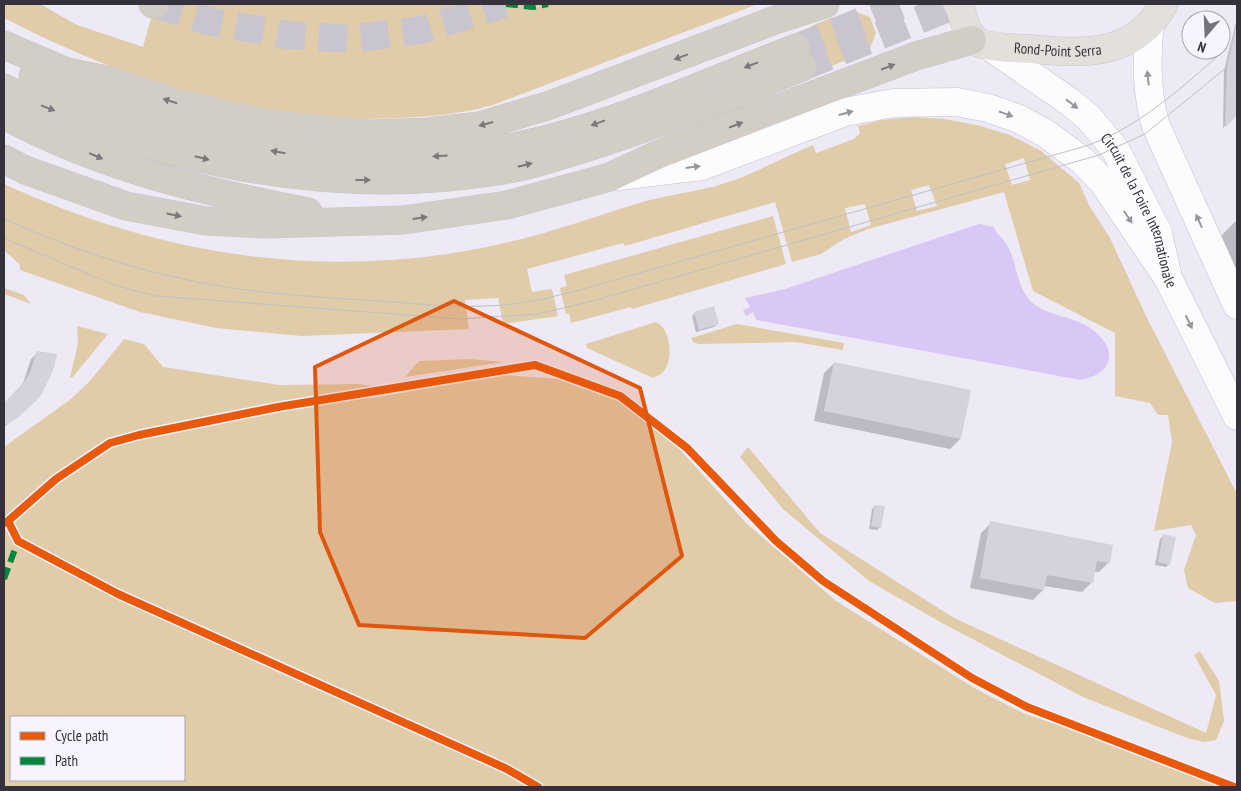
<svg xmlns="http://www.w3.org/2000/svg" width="1241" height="791" font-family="'PT Sans Narrow',sans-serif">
  <rect width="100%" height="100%" fill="#ede9f5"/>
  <path fill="#e0cca9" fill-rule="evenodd" d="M 4,4 L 40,4 L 77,25 L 143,47 L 155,4 L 758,4 L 493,105 C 462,114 432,116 400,118 C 261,125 126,81 4,18 Z
    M 854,11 L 870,17 L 876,33 L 870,48 L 862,53 L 846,13 Z
    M 834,17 L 851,58 L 827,68 L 811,26 Z
    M 914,117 L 944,119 L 977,125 L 1010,135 L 1041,151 L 1079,183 L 1090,207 L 1110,238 L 1146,316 L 1237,494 L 1237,601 L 1215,603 L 1188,588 L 1184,570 L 1196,535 L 1191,525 L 1154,531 L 1172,442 L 1168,415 L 1158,415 L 1150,403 L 1115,396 L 1115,333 L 1033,291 L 1004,192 L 868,229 L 844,239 L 821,254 L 792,262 L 775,202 L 625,246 L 623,243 L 527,269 L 532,292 L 552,289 L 558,316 L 503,324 L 498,298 L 465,300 L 469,329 L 302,336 L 216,328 L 140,312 L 20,270 L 20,265 L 4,250 L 4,184 C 160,256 327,282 496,245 C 548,234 596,216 646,201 C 669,195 693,192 716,186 C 748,177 782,158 813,145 L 816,153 L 854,139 L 860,133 L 858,126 L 882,120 ZM 1024,158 L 1030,180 L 1012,185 L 1005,164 ZM 929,185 L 937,206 L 917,211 L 911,190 ZM 865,204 L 871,225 L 851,232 L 845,208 Z
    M 773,216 L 786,264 L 632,309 L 631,307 L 571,323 L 569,313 L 566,314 L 560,288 L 567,286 L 564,275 Z
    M 4,288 L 24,295 L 31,304 L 4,294 Z
    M 656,322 C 671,329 674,360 663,372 C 661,375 656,376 653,378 L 587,348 L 586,344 Z
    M 737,324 L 844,343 L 843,350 L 795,342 L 699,344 L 693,342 L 691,338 Z
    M 77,326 L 108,334 L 72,378 L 70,377 L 78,344 Z
    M 124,339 L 144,344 L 163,367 L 279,385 L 359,384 L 392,389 L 367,399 L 504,375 L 558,379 L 595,388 L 621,402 L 675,444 L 746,523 L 836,601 L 976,689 L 1023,713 L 1237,787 L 4,787 L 4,447 L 71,399 L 90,381 ZM 11,717 L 184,717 L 184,780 L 11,780 Z
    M 470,359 L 504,362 L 405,377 L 419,361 Z
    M 748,447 L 820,533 L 954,618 L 1206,733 L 1216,695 L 1194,655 L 1200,651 L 1219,681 L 1224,721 L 1216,740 L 1204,742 L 1187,738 L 1083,697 L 942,623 L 869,581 L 783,509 L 740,457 Z"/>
  <path fill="#d9c7f6" d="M 979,224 L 994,227 C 996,234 1001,236 1005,242 C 1017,259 1015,281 1028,298 C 1043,317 1074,315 1093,330 C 1119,350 1113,374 1081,380 L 756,320 L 753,312 L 746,316 L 743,310 L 750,307 L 745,298 L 785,289 Z"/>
  <path fill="#0003" d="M 1237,18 L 1237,112 L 1223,128 L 1224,71 Z
    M 1237,220 L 1237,284 L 1214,243 Z
    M 695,313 L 717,324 L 714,327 L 696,332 L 692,316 Z
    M 38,352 L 26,410 L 4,427 L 4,404 L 23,383 L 31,359 Z
    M 834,363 L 969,391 L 960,439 L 950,449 L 814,421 L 824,373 Z
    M 875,506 L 880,527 L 877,530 L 869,529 L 872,509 Z
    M 991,523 L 1109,562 L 1099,572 L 1094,572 L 1092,582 L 1082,592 L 1044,586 L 1043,590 L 1033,600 L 970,588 L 981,533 Z
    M 1163,536 L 1169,564 L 1166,567 L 1155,565 L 1160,539 Z"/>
  <path fill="#d6d2dd" d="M 1237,22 L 1237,115 L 1225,128 L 1227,67 Z
    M 714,306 L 719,324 L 699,330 L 694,312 Z
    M 37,351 L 57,354 L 53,371 L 41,395 L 35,402 L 16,419 L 4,426 L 4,403 L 21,386 L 29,375 Z
    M 834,362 L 971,390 L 961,439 L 824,411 Z
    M 875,505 L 885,506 L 881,528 L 871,526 Z
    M 990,521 L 1113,545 L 1110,563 L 1097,561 L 1093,583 L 1047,575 L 1044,590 L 980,578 Z
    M 1163,534 L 1176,537 L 1170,565 L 1158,562 Z"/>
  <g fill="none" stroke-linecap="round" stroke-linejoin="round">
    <path stroke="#c8c4d0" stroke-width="28" stroke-dasharray="28 14" stroke-linecap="butt" d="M 155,4 L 208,21 L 287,35 L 351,39 L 421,30 L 504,4
      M 796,48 L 904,4
      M 802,67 L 958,4"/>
    <defs>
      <g id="secondary">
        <path d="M 1150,24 C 1146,58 1146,93 1156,126 L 1237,305"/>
        <path id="s1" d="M 989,46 L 1070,102 L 1089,118 L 1115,149 L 1158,233 L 1168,278 L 1237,416"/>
        <path d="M 618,176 L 702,166 L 845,112 L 893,103 L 957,102 L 988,108 L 1019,119 L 1045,133 L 1083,161 L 1103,182 L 1168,278"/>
      </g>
      <g id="primary">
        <path id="s2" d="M 959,4 C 964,19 966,36 981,44 C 998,48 1015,48 1031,49 C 1084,54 1135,57 1164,4"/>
      </g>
      <path id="highway" d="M 153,4 L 155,4
        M 4,45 L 67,72 L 107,80 L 180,104 L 272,125 L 371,134 L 427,132 L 480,126 L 550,105 L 775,20 L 825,4
        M 33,76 C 183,148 354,178 518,146 C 611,127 707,82 796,48
        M 4,88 C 142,154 295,191 449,177 C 473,174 499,172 523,166 C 542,162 560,155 579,150 C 655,126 728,97 802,67
        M 4,115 C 100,167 201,191 308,212
        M 4,159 L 25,170 L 126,206 L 206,221 L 266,224 L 403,220 L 507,205 L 610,177 L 657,155 L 800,100 L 916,56 L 972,40"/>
    </defs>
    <use href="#secondary" stroke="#c6c2cd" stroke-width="29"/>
    <use href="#primary" stroke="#c8c6cc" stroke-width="29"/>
    <use href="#highway" stroke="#c8c6cc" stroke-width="29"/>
    <use href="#secondary" stroke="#fcfcfe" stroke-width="28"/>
    <use href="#primary" stroke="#e3e0dc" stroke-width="28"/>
    <use href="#highway" stroke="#d2cec6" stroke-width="28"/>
    <path stroke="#c1c0c3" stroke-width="1" d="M 4,219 C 60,244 118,265 179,278 C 239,292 301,296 363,300 C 418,303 477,312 532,301 C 551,298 569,292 587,288 L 1089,145 C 1144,124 1183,86 1227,48
      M 4,238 L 114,285 L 156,296 L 460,319 L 537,314 L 589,302 L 1099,155 L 1145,134 L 1227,67"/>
    <path stroke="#00873e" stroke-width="6" stroke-dasharray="12 6" stroke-linecap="butt" d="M 506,4 L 533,7 L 548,4
      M 4,579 L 18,541 L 22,543"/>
    <defs>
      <path id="cycleway" d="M 8,521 L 18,541 L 118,594 L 505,768 L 538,787
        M 4,523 L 8,521 L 56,479 L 110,443 L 139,435 L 278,407 L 535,365 L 620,396 L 687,448 L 776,541 L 823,581 L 972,678 L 1027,707 L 1234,787"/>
    </defs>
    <use href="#cycleway" stroke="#f7f3ff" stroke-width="11"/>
    <use href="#cycleway" stroke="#e8590c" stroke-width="8"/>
  </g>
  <defs><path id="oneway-solid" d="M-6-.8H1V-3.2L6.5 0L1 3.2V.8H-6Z" transform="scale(1.25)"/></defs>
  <g fill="#7c787a">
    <use href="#oneway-solid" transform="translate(681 57) rotate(160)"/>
    <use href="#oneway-solid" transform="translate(751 65) rotate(159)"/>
    <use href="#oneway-solid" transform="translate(888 67) rotate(-21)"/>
    <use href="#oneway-solid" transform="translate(170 101) rotate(-162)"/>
    <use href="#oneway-solid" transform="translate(48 108) rotate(21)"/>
    <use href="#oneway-solid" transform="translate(598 123) rotate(160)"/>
    <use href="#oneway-solid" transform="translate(486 124) rotate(165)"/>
    <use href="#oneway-solid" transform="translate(736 125) rotate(-21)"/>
    <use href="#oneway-solid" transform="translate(278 152) rotate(-170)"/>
    <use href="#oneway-solid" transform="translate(96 156) rotate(23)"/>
    <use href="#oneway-solid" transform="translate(440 156) rotate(176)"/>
    <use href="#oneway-solid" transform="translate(202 158) rotate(14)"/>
    <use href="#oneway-solid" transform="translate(525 165) rotate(-14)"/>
    <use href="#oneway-solid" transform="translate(363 180)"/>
    <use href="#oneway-solid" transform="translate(174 215) rotate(11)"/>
    <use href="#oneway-solid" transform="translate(420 218) rotate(-8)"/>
  </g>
  <g fill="#98969d">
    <use href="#oneway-solid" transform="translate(1148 78) rotate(-96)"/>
    <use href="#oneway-solid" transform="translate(1072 104) rotate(38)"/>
    <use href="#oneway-solid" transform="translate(846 113) rotate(-15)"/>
    <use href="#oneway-solid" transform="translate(1006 114) rotate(19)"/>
    <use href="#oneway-solid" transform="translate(693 167) rotate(-7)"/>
    <use href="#oneway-solid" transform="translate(1128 217) rotate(56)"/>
    <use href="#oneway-solid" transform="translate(1199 221) rotate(-114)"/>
    <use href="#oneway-solid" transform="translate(1189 322) rotate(64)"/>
  </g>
  <path fill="#df570e" fill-opacity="0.2" stroke="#df570e" stroke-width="4" stroke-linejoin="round" d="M 454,301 L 640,388 L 682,556 L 585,638 L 359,625 L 320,532 L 315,367 Z"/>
  <g text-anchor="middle" stroke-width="5" stroke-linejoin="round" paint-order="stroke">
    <g font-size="15" fill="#35313c" stroke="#f7f3ff">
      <text dy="5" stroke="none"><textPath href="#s2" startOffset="124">Rond-Point Serra</textPath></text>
      <text dy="5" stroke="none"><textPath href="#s1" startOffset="230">Circuit de la Foire Internationale</textPath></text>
    </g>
  </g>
  <rect width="1241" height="791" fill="none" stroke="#35313c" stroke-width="10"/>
  <rect x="10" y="716" width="175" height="65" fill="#f7f3ff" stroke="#a9a5b1"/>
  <rect x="20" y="732" width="25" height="8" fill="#e8590c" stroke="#a9a5b1"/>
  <text x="55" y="741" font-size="15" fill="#35313c">Cycle path</text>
  <rect x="20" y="757" width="25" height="8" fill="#00873e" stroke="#a9a5b1"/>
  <text x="55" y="766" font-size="15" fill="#35313c">Path</text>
  <g transform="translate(1206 35) rotate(199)"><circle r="24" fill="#f7f3ff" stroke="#a9a5b1"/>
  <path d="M0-4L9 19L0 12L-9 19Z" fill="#75717d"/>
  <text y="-8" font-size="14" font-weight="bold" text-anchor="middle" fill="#35313c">N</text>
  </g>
</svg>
